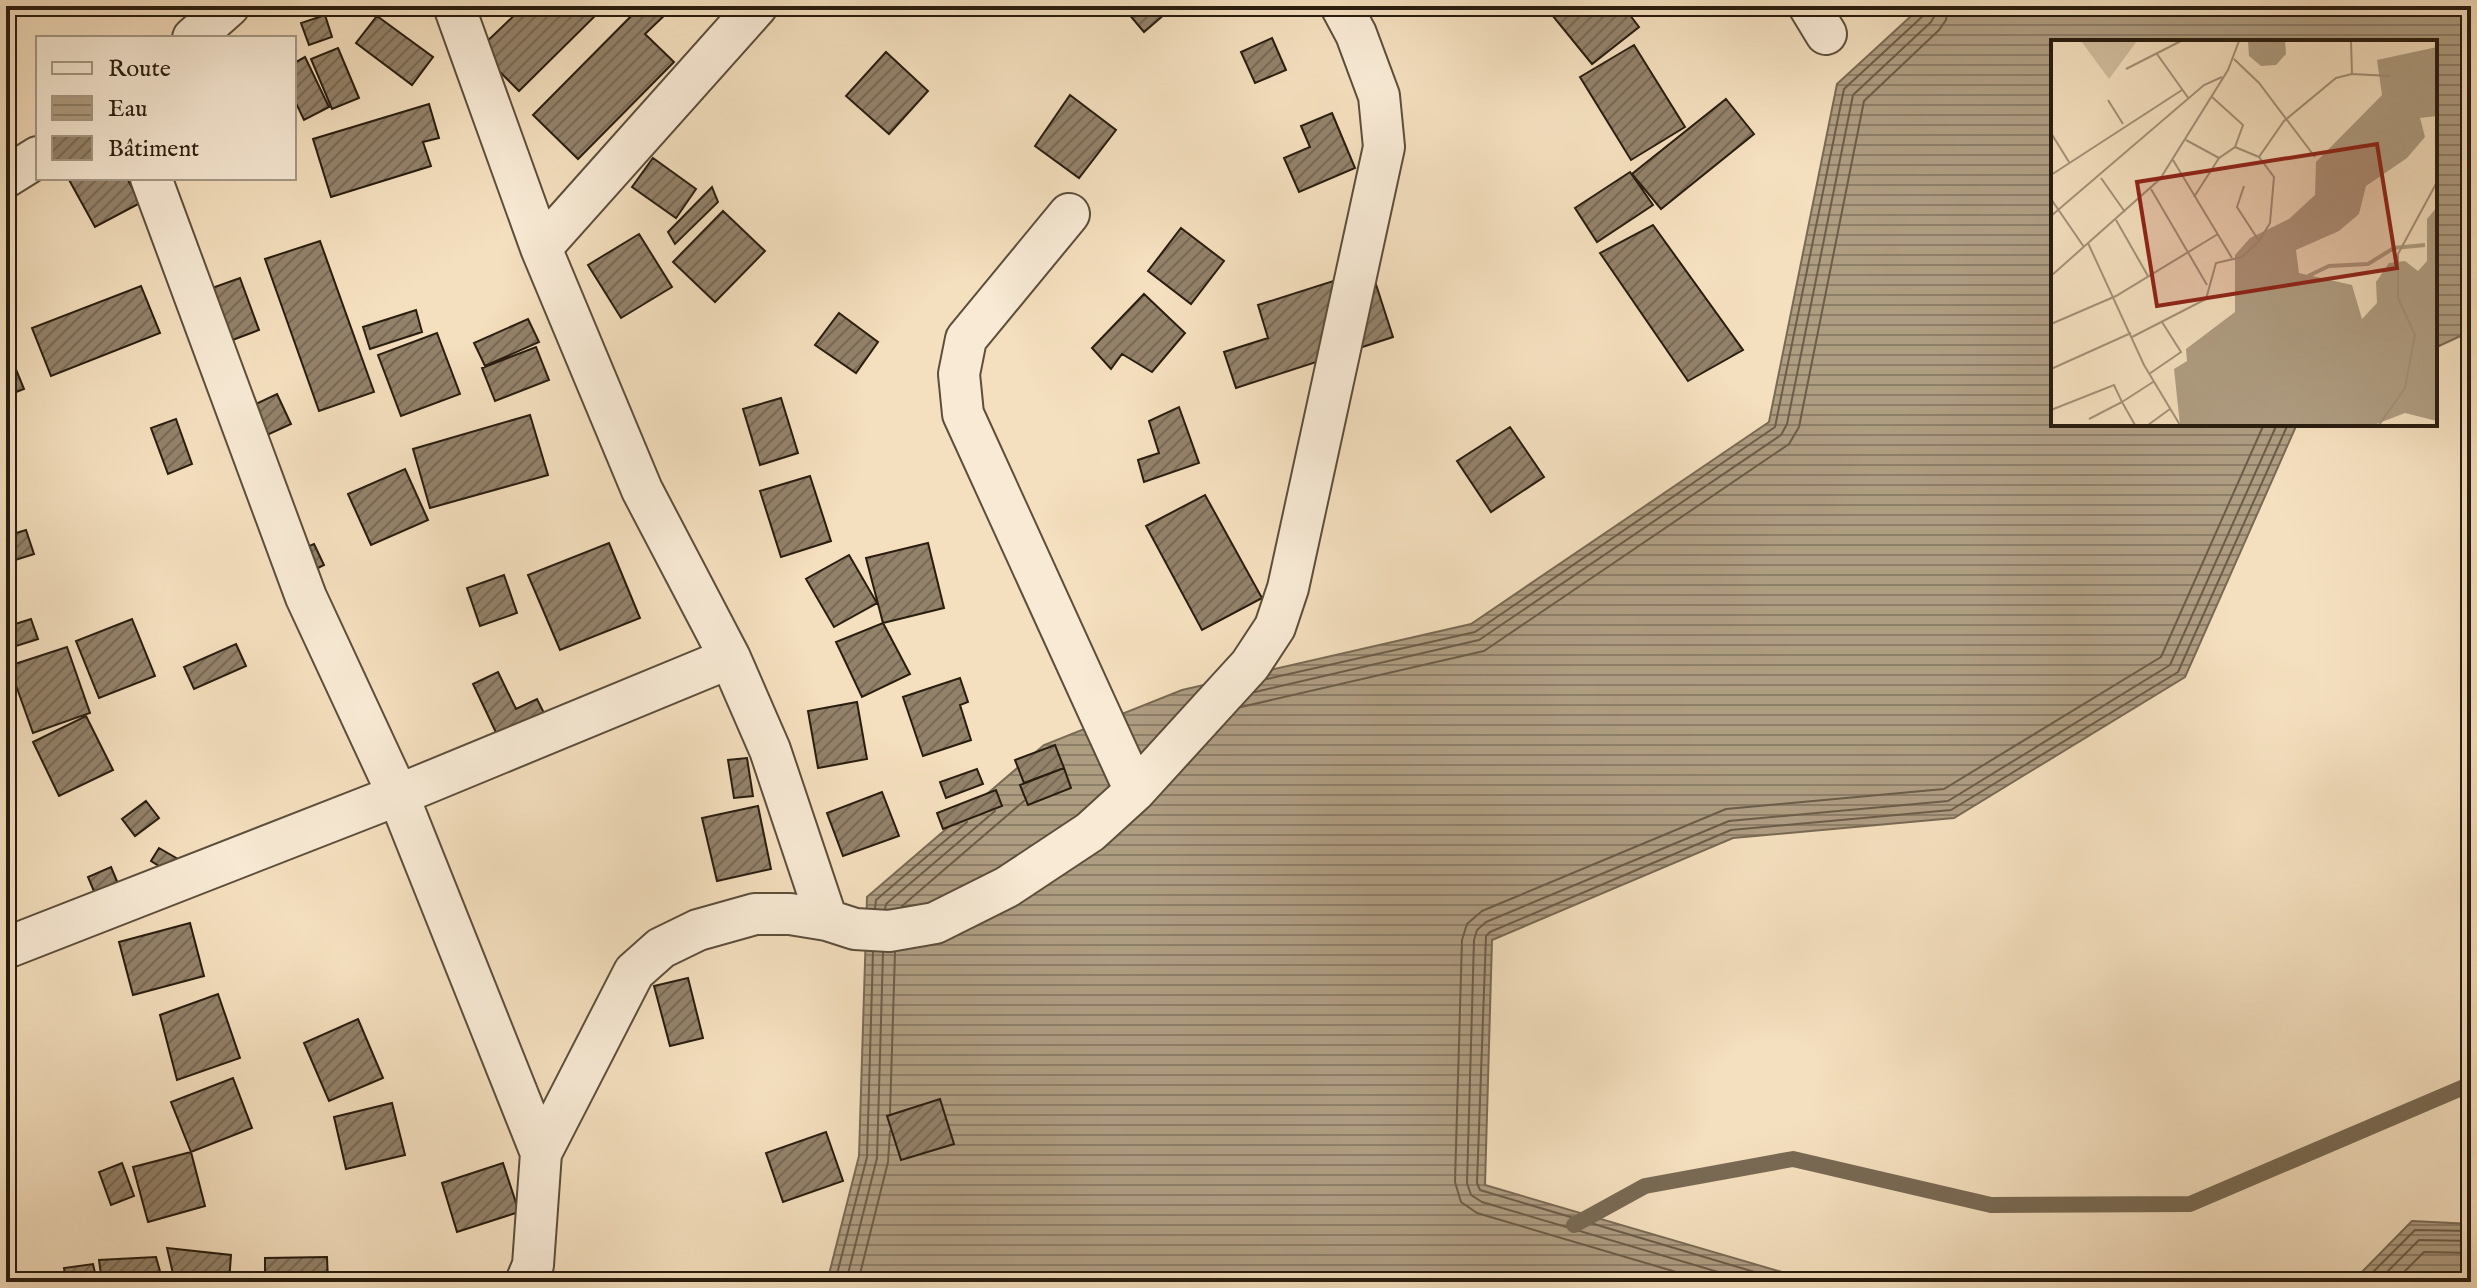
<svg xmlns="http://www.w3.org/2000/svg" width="2477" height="1288" font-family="'IM FELL English',serif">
  <defs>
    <pattern id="water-rules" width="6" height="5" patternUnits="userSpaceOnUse" patternTransform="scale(2)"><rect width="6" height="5" fill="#af9d82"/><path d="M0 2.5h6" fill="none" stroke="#8e7f69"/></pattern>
    <pattern id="building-hatch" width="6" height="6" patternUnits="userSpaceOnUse" patternTransform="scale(2)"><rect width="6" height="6" fill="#93826a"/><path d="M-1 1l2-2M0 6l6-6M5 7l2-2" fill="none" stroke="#786a56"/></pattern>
  </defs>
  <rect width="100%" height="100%" fill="#f4dfbe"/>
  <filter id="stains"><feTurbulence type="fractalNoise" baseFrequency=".0025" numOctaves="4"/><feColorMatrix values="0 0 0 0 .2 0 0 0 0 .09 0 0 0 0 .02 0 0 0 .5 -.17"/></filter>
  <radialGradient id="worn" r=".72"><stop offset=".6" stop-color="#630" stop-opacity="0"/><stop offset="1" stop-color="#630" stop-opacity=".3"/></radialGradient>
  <path fill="url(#water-rules)" stroke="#796a54" stroke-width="2" d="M 1922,6 L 2471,6 L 2471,331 L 2435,348 L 2435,42 L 2053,42 L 2053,424 L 2297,424 L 2185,677 L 1954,818 L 1733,838 L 1492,940 L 1485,1185 L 1816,1282 L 827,1282 L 859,1156 L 867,897 L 1044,745 L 1182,690 L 1471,624 L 1769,422 L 1837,84 Z
    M 2412,1221 L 2471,1224 L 2471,1282 L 2352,1282 Z"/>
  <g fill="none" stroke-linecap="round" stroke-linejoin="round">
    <path stroke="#6c5d48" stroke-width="2" d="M 1267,679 L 1475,632 L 1775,427 L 1844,89 L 1924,15 L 1926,6
      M 1255,692 L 1479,640 L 1781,435 L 1787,424 L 1853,95 L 1931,22 L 1935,15 L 1936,6
      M 1241,707 L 1484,651 L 1789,444 L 1799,427 L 1864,101 L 1939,30 L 1946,20 L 1948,6
      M 902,906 L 1024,801
      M 875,908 L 876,900 L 967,822
      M 885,909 L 886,904 L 995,811
      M 890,1113 L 895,952
      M 835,1282 L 867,1157 L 873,952
      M 846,1282 L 877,1158 L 883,953
      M 858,1282 L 888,1162 L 890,1131
      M 1710,1282 L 1477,1213 L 1461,1202 L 1455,1182 L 1462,940 L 1467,924 L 1482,911 L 1726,809 L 1944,789 L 2161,657 L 2264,424
      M 1752,1282 L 1482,1202 L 1471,1195 L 1467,1183 L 1474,940 L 1477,930 L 1486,922 L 1729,821 L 1948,801 L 2170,665 L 2277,424
      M 1788,1282 L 1480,1190 L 1477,1183 L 1486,936 L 1490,932 L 1731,830 L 1951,810 L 2178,672 L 2288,424
      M 2363,1282 L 2415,1230 L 2471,1231
      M 2377,1282 L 2419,1240 L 2471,1241
      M 2394,1282 L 2424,1252 L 2471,1253"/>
    <path stroke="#796a54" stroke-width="16" d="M 1574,1225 L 1645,1186 L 1793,1159 L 1991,1205 L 2190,1204 L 2471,1084"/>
  </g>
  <path fill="url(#building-hatch)" stroke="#291d0f" stroke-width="2" d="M 524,6 L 605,6 L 519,91 L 478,50 Z
    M 641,6 L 672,8 L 645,34 L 674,62 L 578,159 L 533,115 Z
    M 1122,6 L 1158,6 L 1165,14 L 1144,32 Z
    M 1563,6 L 1623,6 L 1639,27 L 1592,64 L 1552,15 Z
    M 325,15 L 332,37 L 309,45 L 301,23 Z
    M 377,16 L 433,57 L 412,85 L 356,43 Z
    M 1272,38 L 1286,70 L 1255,83 L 1241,52 Z
    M 1634,45 L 1685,127 L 1631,160 L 1580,77 Z
    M 338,48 L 359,98 L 332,109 L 311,59 Z
    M 886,52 L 928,91 L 889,134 L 846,96 Z
    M 305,57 L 329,107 L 304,120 L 294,99 L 294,63 Z
    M 1070,95 L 1116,130 L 1079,178 L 1035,146 Z
    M 1726,99 L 1754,134 L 1661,209 L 1632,174 Z
    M 429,104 L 439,138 L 423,142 L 431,166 L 331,197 L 313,139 Z
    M 1332,113 L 1355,168 L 1299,192 L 1284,158 L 1310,147 L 1301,126 Z
    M 653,158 L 696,189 L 676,218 L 632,187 Z
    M 1630,172 L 1653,205 L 1597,242 L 1575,208 Z
    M 68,178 L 127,178 L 140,203 L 95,227 Z
    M 712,187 L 718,202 L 675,244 L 668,232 Z
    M 723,211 L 765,251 L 715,302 L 673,262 Z
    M 1653,225 L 1743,350 L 1688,381 L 1600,253 Z
    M 1181,228 L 1224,261 L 1191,304 L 1148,271 Z
    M 639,234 L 672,287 L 621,318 L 588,265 Z
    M 320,241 L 374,392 L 319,411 L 265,259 Z
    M 1371,269 L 1393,337 L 1236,388 L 1224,352 L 1268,338 L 1258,305 Z
    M 240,278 L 259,330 L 201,352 L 181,299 Z
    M 141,286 L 160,333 L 51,376 L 32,328 Z
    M 1144,294 L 1185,333 L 1152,372 L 1122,354 L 1111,369 L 1092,348 Z
    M 416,310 L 422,332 L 370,349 L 363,327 Z
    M 839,313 L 878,342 L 856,373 L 815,345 Z
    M 528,319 L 539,342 L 485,366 L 474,343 Z
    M 437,333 L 460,394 L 401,416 L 378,355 Z
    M 6,345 L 24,389 L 6,396 Z
    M 536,347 L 549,380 L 495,401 L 482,368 Z
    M 277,394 L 291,424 L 232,451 L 228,417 Z
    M 781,398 L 798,453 L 760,465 L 743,409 Z
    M 1179,407 L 1199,463 L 1144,482 L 1138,460 L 1159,453 L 1149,421 Z
    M 530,415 L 548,475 L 430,508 L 413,449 Z
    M 176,419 L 192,464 L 168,474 L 151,428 Z
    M 1510,427 L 1544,477 L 1491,512 L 1457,461 Z
    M 405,469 L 428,520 L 371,545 L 348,494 Z
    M 810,476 L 831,541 L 781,557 L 760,491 Z
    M 1205,495 L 1262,598 L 1202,630 L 1146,526 Z
    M 26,530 L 34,554 L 6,563 L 6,536 Z
    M 609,543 L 640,618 L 560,650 L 528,575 Z
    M 928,543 L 944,608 L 883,623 L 866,558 Z
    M 314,544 L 324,565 L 308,573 L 297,551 Z
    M 849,555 L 877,603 L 834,627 L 806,579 Z
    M 504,575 L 517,613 L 480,626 L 467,588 Z
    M 31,619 L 38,639 L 16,646 L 9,626 Z
    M 132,619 L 155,676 L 99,698 L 76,641 Z
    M 883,623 L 910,674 L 862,697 L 836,642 Z
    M 236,644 L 246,666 L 194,689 L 184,667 Z
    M 67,647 L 90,713 L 33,733 L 9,666 Z
    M 498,672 L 516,709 L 537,699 L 547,719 L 500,741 L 473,684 Z
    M 960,678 L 968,702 L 960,705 L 971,740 L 923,756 L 903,697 Z
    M 857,702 L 867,759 L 818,768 L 808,711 Z
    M 86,716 L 113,770 L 59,796 L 33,742 Z
    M 1055,745 L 1064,768 L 1024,783 L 1015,760 Z
    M 747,758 L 753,796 L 734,798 L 728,760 Z
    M 1064,768 L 1071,788 L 1028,805 L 1020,785 Z
    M 977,769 L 983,784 L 946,798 L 940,782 Z
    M 996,790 L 1002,806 L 943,829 L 937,813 Z
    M 882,792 L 899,836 L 843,856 L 827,813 Z
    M 146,801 L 159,818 L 135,836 L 122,819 Z
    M 758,806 L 771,869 L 717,881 L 702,818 Z
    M 159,848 L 178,859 L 170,873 L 151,861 Z
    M 111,867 L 121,891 L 98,901 L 88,877 Z
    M 190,923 L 204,976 L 133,995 L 119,942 Z
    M 688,978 L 703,1038 L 670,1046 L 654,986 Z
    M 218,994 L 240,1058 L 177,1080 L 160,1015 Z
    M 358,1019 L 383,1078 L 329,1101 L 304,1043 Z
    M 233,1078 L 252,1128 L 191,1152 L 171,1102 Z
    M 940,1099 L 954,1144 L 901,1160 L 887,1116 Z
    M 392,1103 L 405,1155 L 346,1169 L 334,1117 Z
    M 826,1132 L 843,1181 L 783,1202 L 766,1153 Z
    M 191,1152 L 205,1206 L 148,1222 L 133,1167 Z
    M 122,1163 L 134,1196 L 111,1205 L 99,1172 Z
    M 503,1163 L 519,1212 L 457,1232 L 442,1183 Z
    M 167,1248 L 231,1255 L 229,1282 L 175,1282 Z
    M 156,1257 L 163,1282 L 102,1282 L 99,1260 Z
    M 327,1257 L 328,1282 L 265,1282 L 265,1258 Z
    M 93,1264 L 97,1282 L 66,1282 L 64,1268 Z"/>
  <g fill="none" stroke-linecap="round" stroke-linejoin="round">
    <defs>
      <path id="minor" d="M 454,6 L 541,248 L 642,490 L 730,658 L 770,750 L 827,920
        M 1809,6 L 1826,34
        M 193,38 L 229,6
        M 6,177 L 38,157
        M 151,178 L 306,597 L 398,795 L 541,1153
        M 1069,214 L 966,339 L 959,374 L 963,414 L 1135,791
        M 541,248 L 757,6
        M 6,948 L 398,795 L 730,658
        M 526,1282 L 533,1265 L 541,1153 L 634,972 L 661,948 L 698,930 L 755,914 L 790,914 L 827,920 L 855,929 L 889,931 L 935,923 L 1007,887 L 1090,832 L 1135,791 L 1250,665 L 1275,627 L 1288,588 L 1384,147 L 1379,96 L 1356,34 L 1341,6"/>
    </defs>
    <use href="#minor" stroke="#5c4e3b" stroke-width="44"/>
    <use href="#minor" stroke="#f8ead5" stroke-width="40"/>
  </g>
  <g transform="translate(2051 40)">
    <rect width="386" height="386" fill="#f4dfbe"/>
    <path d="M 30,1 L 86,1 L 58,39 Z" fill="#d1bea0"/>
    <path d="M 197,1 L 234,1 L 235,14 L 225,25 L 210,26 L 198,16 ZM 386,7 L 386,76 L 369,78 L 374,97 L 356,118 L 315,146 L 308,174 L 288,191 L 245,210 L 248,233 L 301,245 L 311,279 L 326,263 L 325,242 L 338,223 L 354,221 L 367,231 L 376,221 L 376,179 L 386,167 L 386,381 L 354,373 L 323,385 L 129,385 L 123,329 L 136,321 L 135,309 L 184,272 L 184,215 L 199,198 L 238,179 L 264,155 L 265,122 L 331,55 L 326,20 Z" fill="#af9d82"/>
    <path fill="none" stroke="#af9d82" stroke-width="4" d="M 257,236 L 278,226 L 317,224 L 343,208 L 374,205"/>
    <path fill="none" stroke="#a39178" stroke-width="2" d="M 106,14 L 138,59M 183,19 L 208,43 L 264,117M 75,29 L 130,1M 301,34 L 339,36M 57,60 L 72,84M 0,93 L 18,122M 135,100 L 168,118 L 184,107 L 192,85 L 161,57M 184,107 L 208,117M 122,120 L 181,218M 0,135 L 131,50M 50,138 L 74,172M 193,146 L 186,167 L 208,201M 100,149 L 156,245M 143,157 L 168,118M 0,159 L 33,207M 0,176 L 153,45 L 171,37M 65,180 L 97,236M 37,203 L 93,325 L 129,385M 0,236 L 109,139 L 177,30 L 188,1M 0,284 L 65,256 L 167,194M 81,297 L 155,259 L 165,223 L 191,217 L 208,201 L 219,183 L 223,137 L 208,117 L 233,81 L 285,38 L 301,34 L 300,1M 0,329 L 80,293M 98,334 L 130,312 L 111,282M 0,370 L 63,345 L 71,362 L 38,379M 84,385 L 71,362 L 102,342M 97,385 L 119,369M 328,385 L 354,348 L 364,295 L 347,258 L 347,214 L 386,142"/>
    <path fill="#8f2418" fill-opacity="0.15" stroke="#8f2418" stroke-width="4" d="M 326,104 L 346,228 L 106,266 L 86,142 Z"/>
    <rect width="386" height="386" fill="none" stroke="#291d0f" stroke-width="4"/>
  </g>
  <rect width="2477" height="1288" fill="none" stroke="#f4dfbe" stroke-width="32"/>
  <rect x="8" y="8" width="2461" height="1272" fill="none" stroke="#291d0f" stroke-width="4"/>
  <rect x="16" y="16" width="2445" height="1256" fill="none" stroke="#291d0f" stroke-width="2"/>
  <rect x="36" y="36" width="260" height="144" fill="#f8ead5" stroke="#a59886" stroke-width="2"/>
  <rect x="52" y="62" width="40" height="12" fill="#f8ead5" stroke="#a59886" stroke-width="2"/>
  <text x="108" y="76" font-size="24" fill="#291d0f">Route</text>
  <rect x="52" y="96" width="40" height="24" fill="url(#water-rules)" stroke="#a59886" stroke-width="2"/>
  <text x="108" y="116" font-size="24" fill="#291d0f">Eau</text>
  <rect x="52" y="136" width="40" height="24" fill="url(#building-hatch)" stroke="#a59886" stroke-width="2"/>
  <text x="108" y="156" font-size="24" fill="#291d0f">Bâtiment</text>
  <rect width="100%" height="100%" filter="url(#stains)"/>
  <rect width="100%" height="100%" fill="url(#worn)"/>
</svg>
